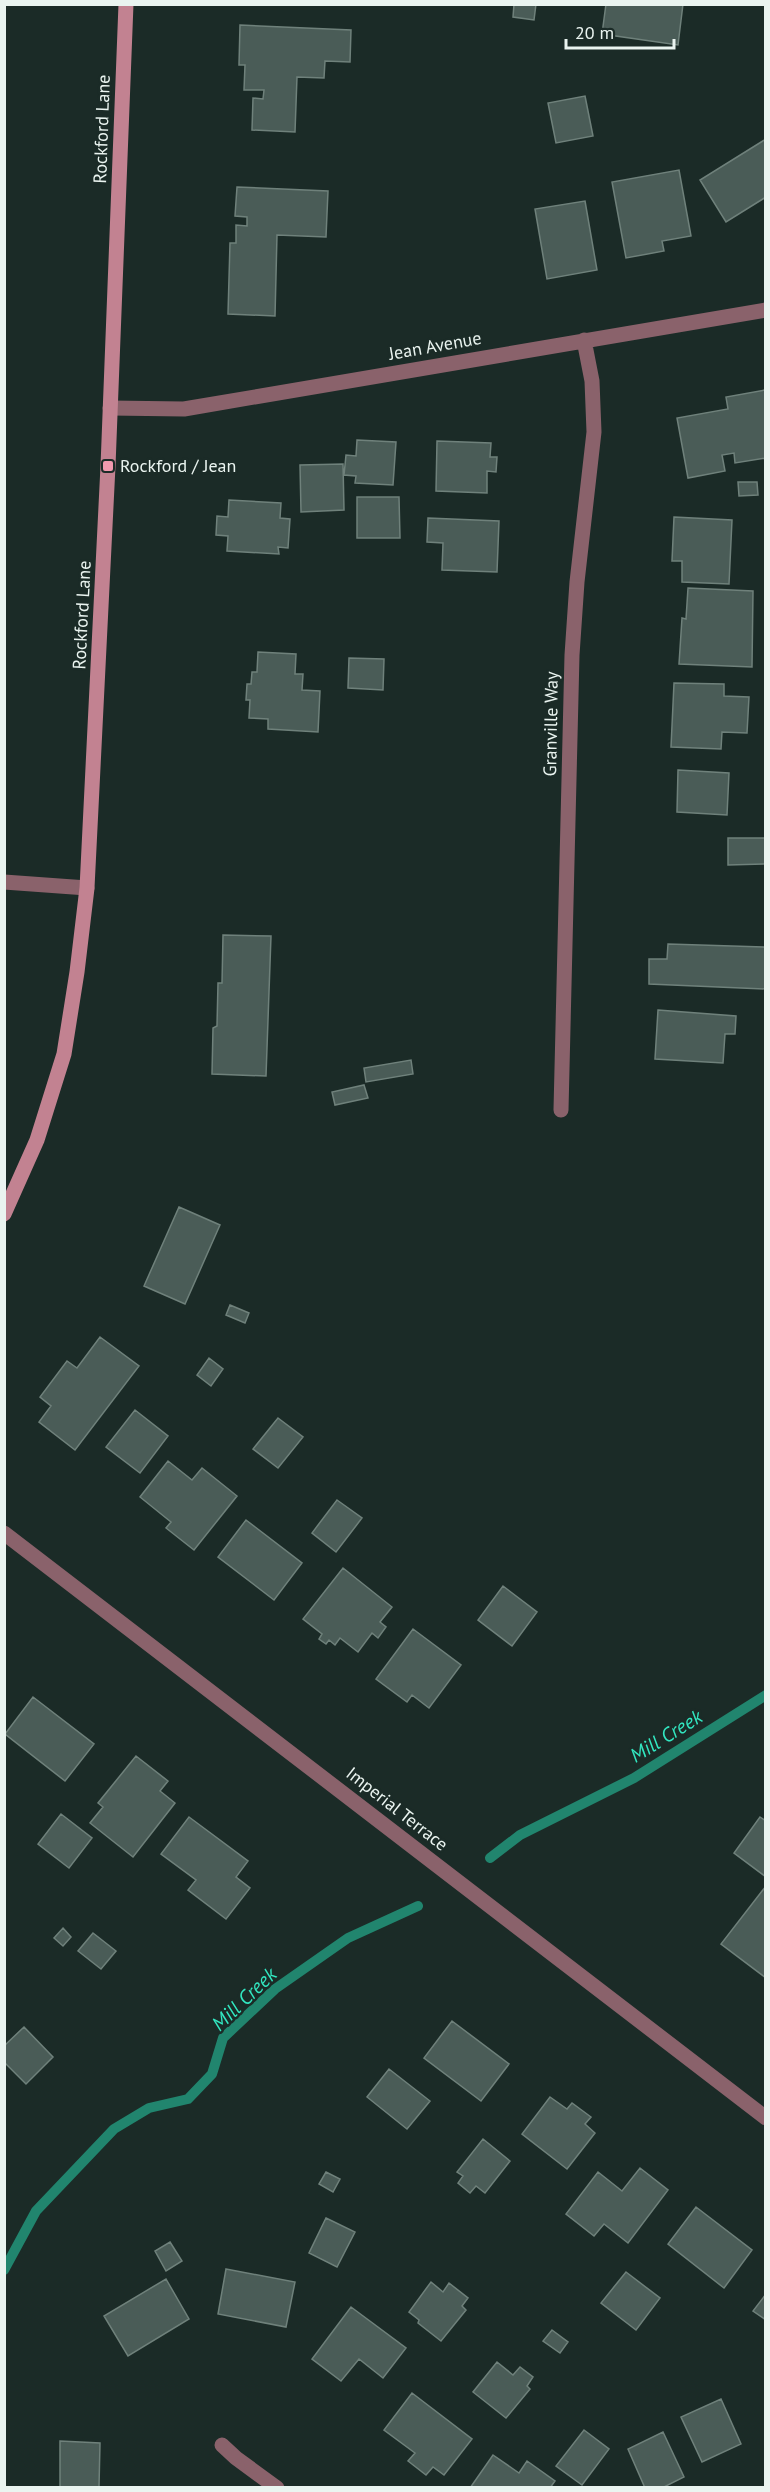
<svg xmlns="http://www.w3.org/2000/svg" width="770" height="2492" font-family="'PT Sans',sans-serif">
  <rect width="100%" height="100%" fill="#1b2b27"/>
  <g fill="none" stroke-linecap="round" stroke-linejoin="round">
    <path stroke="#21856e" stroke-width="10" d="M 490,1858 L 520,1835 L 634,1778 L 766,1695
      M 4,2270 L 36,2211 L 114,2129 L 149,2108 L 188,2099 L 212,2074 L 223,2038 L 275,1989 L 348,1938 L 418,1906"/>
  </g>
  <path fill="#4a5c57" stroke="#6f817b" stroke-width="1.5" d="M 514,4 L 536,4 L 534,20 L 513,17 Z
    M 606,4 L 683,4 L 678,45 L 602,34 Z
    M 240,25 L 351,30 L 350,62 L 325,61 L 324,78 L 297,77 L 295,132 L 252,130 L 253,98 L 263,99 L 264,90 L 244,90 L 245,65 L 239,65 Z
    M 585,96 L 593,136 L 556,143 L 548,103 Z
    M 766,139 L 766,197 L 726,222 L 700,180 Z
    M 679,170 L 691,236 L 662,241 L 664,251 L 626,258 L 612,182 Z
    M 237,187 L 328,191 L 326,237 L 277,235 L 275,316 L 228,314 L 230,243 L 236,243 L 236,225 L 247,226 L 247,217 L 235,216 Z
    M 585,201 L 597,270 L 547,279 L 535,209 Z
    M 765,390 L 766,458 L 735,463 L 734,453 L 722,455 L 725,471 L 688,478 L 677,418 L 728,409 L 726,397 Z
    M 357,440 L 396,442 L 393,485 L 355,483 L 356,476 L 344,475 L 346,455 L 356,456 Z
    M 437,441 L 491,443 L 490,457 L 497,457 L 496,472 L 487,471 L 487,493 L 436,491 Z
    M 343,464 L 344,510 L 301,512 L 300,465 Z
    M 738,482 L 757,482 L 758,495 L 739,496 Z
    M 357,497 L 399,497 L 400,538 L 357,538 Z
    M 229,500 L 281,503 L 280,518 L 290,519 L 288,548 L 278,547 L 279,554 L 227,551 L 228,536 L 216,535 L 217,516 L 228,517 Z
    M 674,517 L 732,520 L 729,584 L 682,582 L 682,561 L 672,561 Z
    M 428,518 L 499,521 L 497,572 L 442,570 L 443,543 L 427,542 Z
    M 688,588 L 753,591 L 752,667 L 679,664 L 682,618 L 686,619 Z
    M 258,652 L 296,654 L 295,674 L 303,674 L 302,690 L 320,691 L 318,732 L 268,729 L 268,719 L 249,718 L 250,700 L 246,700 L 247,684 L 251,684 L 252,672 L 257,672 Z
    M 349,658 L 384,659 L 383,690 L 348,688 Z
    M 674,683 L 724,684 L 724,696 L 749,697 L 747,733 L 722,732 L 721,749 L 671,747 Z
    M 678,770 L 729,773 L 727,815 L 677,812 Z
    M 728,838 L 766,838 L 766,864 L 728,865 Z
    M 223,935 L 271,936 L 266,1076 L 212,1074 L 213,1028 L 217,1026 L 218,983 L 222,983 Z
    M 668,944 L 766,947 L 766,989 L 649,984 L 649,959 L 667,959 Z
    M 658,1010 L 736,1016 L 735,1034 L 725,1034 L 723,1063 L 655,1059 Z
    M 411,1060 L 413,1074 L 366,1082 L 364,1068 Z
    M 364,1085 L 368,1098 L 335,1105 L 332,1092 Z
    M 179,1207 L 220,1225 L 185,1304 L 144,1286 Z
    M 230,1305 L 249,1313 L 245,1323 L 226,1315 Z
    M 100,1337 L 139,1366 L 75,1450 L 39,1422 L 51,1406 L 40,1397 L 67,1361 L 77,1368 Z
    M 209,1358 L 223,1369 L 211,1386 L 197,1375 Z
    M 135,1410 L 168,1436 L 140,1473 L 106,1447 Z
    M 278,1418 L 303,1437 L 278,1468 L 253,1449 Z
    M 168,1461 L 192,1480 L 202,1468 L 237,1496 L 194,1550 L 166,1528 L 171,1522 L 140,1497 Z
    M 337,1500 L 362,1518 L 336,1552 L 312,1533 Z
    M 246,1520 L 302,1563 L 274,1600 L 218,1557 Z
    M 343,1568 L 392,1607 L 380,1622 L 386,1627 L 378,1638 L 372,1633 L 358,1652 L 340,1638 L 335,1645 L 329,1640 L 326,1644 L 319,1639 L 322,1634 L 303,1619 Z
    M 503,1586 L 537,1612 L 512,1646 L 478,1620 Z
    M 413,1629 L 461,1665 L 429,1708 L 412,1695 L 407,1702 L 376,1679 Z
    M 33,1697 L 94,1744 L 65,1781 L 5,1734 Z
    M 136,1756 L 168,1781 L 160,1791 L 175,1803 L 133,1857 L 90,1823 L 103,1807 L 98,1803 Z
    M 61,1814 L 92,1838 L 69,1868 L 38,1844 Z
    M 189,1817 L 248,1861 L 236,1877 L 250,1888 L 226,1919 L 188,1890 L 196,1880 L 161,1854 Z
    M 760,1817 L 766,1821 L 766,1877 L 734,1853 Z
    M 766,1886 L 766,1978 L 721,1944 Z
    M 63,1928 L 71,1937 L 63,1946 L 54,1938 Z
    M 93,1933 L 116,1951 L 101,1969 L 78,1951 Z
    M 452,2021 L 509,2064 L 481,2101 L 424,2058 Z
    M 24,2027 L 53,2057 L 26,2084 L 4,2062 L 4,2046 Z
    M 389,2069 L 430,2101 L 407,2129 L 367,2097 Z
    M 550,2097 L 567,2109 L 572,2103 L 591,2117 L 585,2124 L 595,2133 L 567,2169 L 522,2134 Z
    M 483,2139 L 510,2161 L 485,2193 L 476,2186 L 470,2193 L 458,2183 L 463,2176 L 457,2172 Z
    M 640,2168 L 668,2190 L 628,2243 L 604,2224 L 594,2236 L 566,2214 L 598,2172 L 622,2191 Z
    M 326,2172 L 340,2179 L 333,2192 L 319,2184 Z
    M 696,2207 L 752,2250 L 724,2288 L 668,2244 Z
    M 326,2218 L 355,2232 L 337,2267 L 309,2253 Z
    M 170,2242 L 182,2261 L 166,2271 L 155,2251 Z
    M 226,2269 L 295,2282 L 286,2327 L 218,2314 Z
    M 626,2272 L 660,2298 L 636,2330 L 601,2303 Z
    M 166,2279 L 189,2319 L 128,2356 L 104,2316 Z
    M 431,2282 L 443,2292 L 449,2283 L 468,2298 L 462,2306 L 466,2310 L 441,2341 L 418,2323 L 419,2320 L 409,2312 Z
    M 766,2294 L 766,2320 L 753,2311 Z
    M 351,2307 L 406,2348 L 383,2378 L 359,2359 L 341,2381 L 312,2359 Z
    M 552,2330 L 568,2342 L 560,2353 L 543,2341 Z
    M 497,2362 L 513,2375 L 520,2367 L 533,2377 L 527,2386 L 530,2389 L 506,2418 L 473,2392 Z
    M 412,2393 L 472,2439 L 444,2475 L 433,2467 L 426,2475 L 408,2461 L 415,2453 L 384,2430 Z
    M 721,2399 L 741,2444 L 702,2462 L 681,2417 Z
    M 584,2430 L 609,2449 L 582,2485 L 556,2466 Z
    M 663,2432 L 684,2477 L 662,2488 L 645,2488 L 628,2449 Z
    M 60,2441 L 100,2443 L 99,2487 L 60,2487 Z
    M 493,2455 L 519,2473 L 527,2461 L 555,2481 L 550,2488 L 470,2488 Z"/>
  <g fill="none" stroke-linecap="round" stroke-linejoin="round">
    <path stroke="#8a626b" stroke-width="15" d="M 4,882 L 87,888"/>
    <path stroke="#8a626b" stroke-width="15" d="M 110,408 L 184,409 L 766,310
      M 561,1110 L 572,655 L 577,582 L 594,432 L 592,381 L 584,340
      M 4,1533 L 766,2118
      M 222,2445 L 236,2458 L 277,2488"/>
    <path stroke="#c28291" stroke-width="15" d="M 4,1214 L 37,1140 L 64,1054 L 77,972 L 87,888 L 108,466 L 126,4"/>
  </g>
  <rect fill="#f29aaf" stroke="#1b2b27" stroke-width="2" x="102" y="460" width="12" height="12" rx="3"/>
  <g text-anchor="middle" stroke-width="5" stroke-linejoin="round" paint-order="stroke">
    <g font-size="18" fill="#eaf4f0" stroke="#1b2b27">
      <text transform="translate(102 129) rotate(-88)" y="6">Rockford Lane</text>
      <text transform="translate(435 346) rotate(-10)" y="6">Jean Avenue</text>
      <text transform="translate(82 615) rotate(-87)" y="6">Rockford Lane</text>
      <text transform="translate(551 724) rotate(-89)" y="6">Granville Way</text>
      <text transform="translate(397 1809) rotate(38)" y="6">Imperial Terrace</text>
    </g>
    <g font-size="18" fill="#eaf4f0" stroke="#1b2b27" text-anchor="start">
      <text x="120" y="472">Rockford / Jean</text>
    </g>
    <g font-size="20" font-style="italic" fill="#32e7c1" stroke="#1b2b27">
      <text transform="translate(666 1736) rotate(-32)" y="7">Mill Creek</text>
      <text transform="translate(244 1999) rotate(-44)" y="7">Mill Creek</text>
    </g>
  </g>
  <rect width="770" height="2492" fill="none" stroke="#eaf4f0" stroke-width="12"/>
  <path d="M566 39v9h108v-9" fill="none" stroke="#eaf4f0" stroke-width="3"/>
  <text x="575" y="39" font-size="18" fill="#eaf4f0" stroke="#1b2b27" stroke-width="4.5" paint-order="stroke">20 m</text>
</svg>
